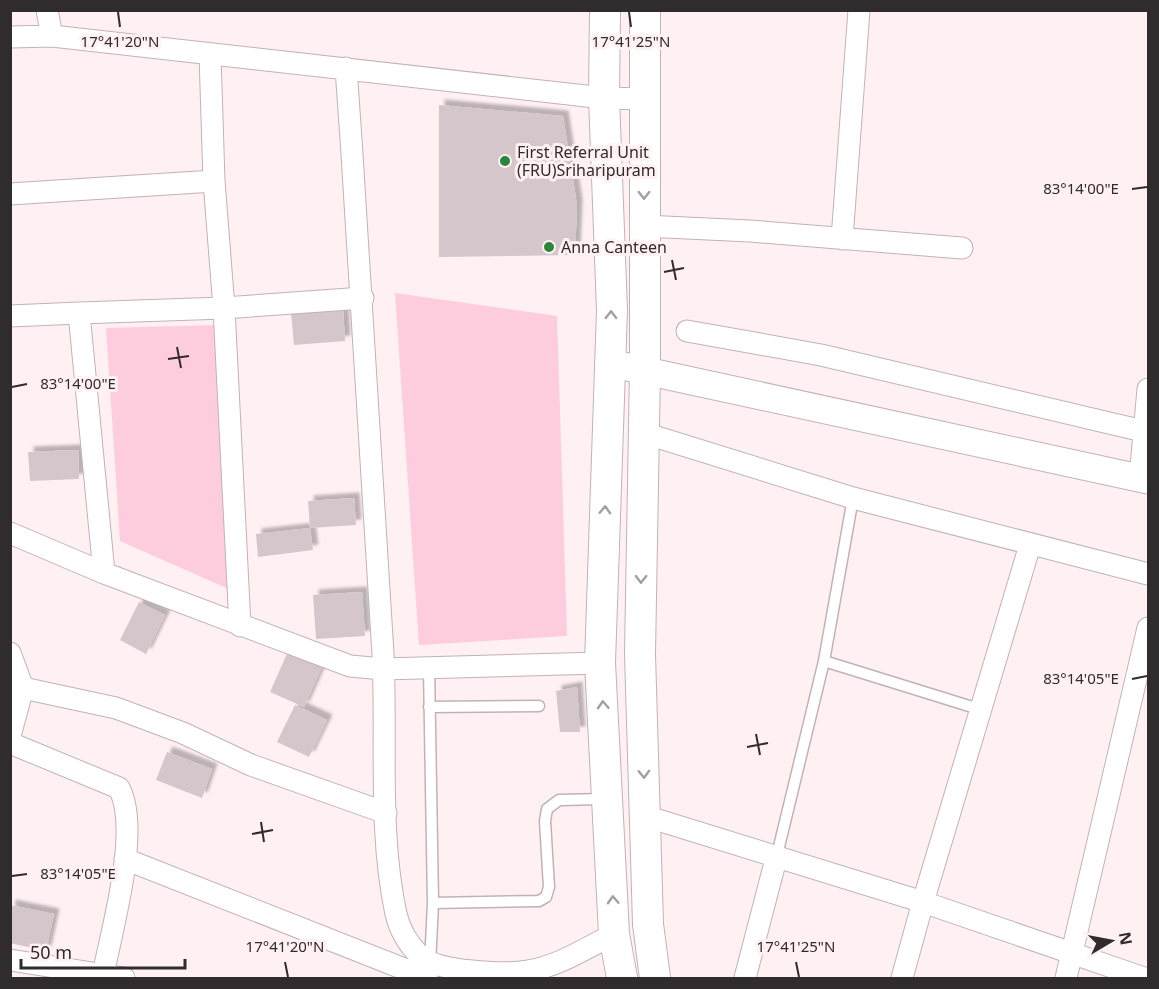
<svg xmlns="http://www.w3.org/2000/svg" width="1159" height="989" font-family="'Noto Sans',sans-serif">
  <defs>
    <filter id="shadow"><feDropShadow dx="5.5" dy="-5.5" stdDeviation="1.5" flood-color="#0004"/></filter>
  </defs>
  <rect width="100%" height="100%" fill="#fff0f4"/>
  <path fill="#fdcddd" d="M 395,293 L 557,316 L 567,636 L 419,645 Z
    M 216,325 L 240,594 L 120,541 L 106,328 Z"/>
  <path fill="#d5c6cb" filter="url(#shadow)" d="M 439,105 L 563,116 L 577,205 L 575,255 L 439,257 Z
    M 343,309 L 345,341 L 294,345 L 291,313 Z
    M 78,450 L 79,479 L 30,481 L 28,452 Z
    M 354,498 L 356,525 L 310,528 L 308,501 Z
    M 310,528 L 313,550 L 258,557 L 256,534 Z
    M 362,592 L 365,636 L 316,639 L 313,595 Z
    M 139,602 L 165,615 L 146,654 L 120,640 Z
    M 290,647 L 324,662 L 304,707 L 270,692 Z
    M 577,687 L 580,732 L 560,732 L 556,691 Z
    M 295,705 L 327,720 L 309,757 L 277,742 Z
    M 167,752 L 212,769 L 202,798 L 156,780 Z
    M 10,905 L 54,914 L 46,951 L 10,943 Z"/>
  <g fill="none" stroke-linecap="round" stroke-linejoin="round">
    <defs>
      <path id="service" d="M 824,661 L 982,710
        M 429,668 L 433,903 L 430,964
        M 429,707 L 539,706
        M 777,855 L 824,661 L 853,498
        M 433,903 L 539,901 L 546,897 L 549,887 L 545,821 L 547,809 L 559,800 L 604,799"/>
      <path id="minor" d="M 47,10 L 52,36
        M 10,37 L 52,36 L 604,98 L 644,99
        M 210,55 L 214,181 L 224,308 L 240,626
        M 346,68 C 360,263 372,458 383,654 C 387,738 378,831 396,914 C 400,931 408,944 420,956 C 438,972 504,975 528,971 C 557,967 588,947 614,934
        M 10,194 L 214,181
        M 644,226 L 750,231 L 962,248
        M 842,239 L 859,10
        M 363,298 L 224,308 L 79,313 L 104,573 L 350,666 L 383,669 L 600,663
        M 10,316 L 79,313
        M 687,331 L 821,355 L 1143,431
        M 644,433 L 853,498 L 1148,574
        M 1140,478 L 1148,389
        M 10,533 L 104,573
        M 10,653 L 23,688 L 10,736
        M 23,688 L 116,708 L 183,733 L 251,765 L 386,813
        M 10,743 L 119,788 C 141,829 112,928 103,975
        M 645,816 L 923,902 L 1030,545
        M 125,859 L 427,978
        M 10,960 L 124,978
        M 745,978 L 777,855
        M 902,978 L 923,902 L 1144,978
        M 1066,978 L 1148,628"/>
      <path id="tertiary" d="M 609,363 L 1148,480"/>
      <path id="secondary" d="M 605,10 L 604,98 L 612,310 L 600,663 L 614,934 L 622,978
        M 645,10 L 645,370 L 640,654 L 648,924 L 655,978"/>
    </defs>
    <use href="#service" stroke="#c1b2b7" stroke-width="13"/>
    <use href="#minor" stroke="#c1b2b7" stroke-width="23"/>
    <use href="#tertiary" stroke="#c1b2b7" stroke-width="29"/>
    <use href="#secondary" stroke="#c1b2b7" stroke-width="32"/>
    <use href="#service" stroke="#fff" stroke-width="10"/>
    <use href="#minor" stroke="#fff" stroke-width="21"/>
    <use href="#tertiary" stroke="#fff" stroke-width="27"/>
    <use href="#secondary" stroke="#fff" stroke-width="30"/>
  </g>
  <defs><path id="oneway-chevron" d="M-2-3.5L2.5 0L-2 3.5" fill="none" stroke-width="1.6" stroke-linecap="round" stroke-linejoin="round" transform="scale(1.5)"/></defs>
  <g stroke="#a2a0a0">
    <use href="#oneway-chevron" transform="translate(644 195) rotate(90)"/>
    <use href="#oneway-chevron" transform="translate(611 315) rotate(-89)"/>
    <use href="#oneway-chevron" transform="translate(605 510) rotate(-88)"/>
    <use href="#oneway-chevron" transform="translate(641 579) rotate(91)"/>
    <use href="#oneway-chevron" transform="translate(603 705) rotate(-93)"/>
    <use href="#oneway-chevron" transform="translate(644 774) rotate(88)"/>
    <use href="#oneway-chevron" transform="translate(613 900) rotate(-93)"/>
  </g>
  <path fill="none" stroke="#302b2c" stroke-width="2" d="M 118,12 L 120,27M 629,12 L 631,27M 1132,189 L 1147,187M 672,260 L 676,280M 664,272 L 684,268M 177,347 L 181,368M 168,359 L 189,356M 12,387 L 27,384M 1132,679 L 1147,676M 756,734 L 760,755M 747,747 L 768,743M 261,822 L 264,842M 252,834 L 273,830M 12,876 L 27,874M 285,962 L 288,977M 796,962 L 799,977"/>
  <g fill="#28873a" stroke="#fff0f4" stroke-width="2">
    <circle cx="505" cy="161" r="6"/>
    <circle cx="549" cy="247" r="6"/>
  </g>
  <g text-anchor="middle" stroke-width="6" stroke-linejoin="round" paint-order="stroke">
    <g font-size="16" fill="#302b2c" stroke="#fff0f4" text-anchor="start">
      <text x="517" y="158">First Referral Unit<tspan x="517" dy="18">(FRU)Sriharipuram</tspan></text>
      <text x="561" y="253">Anna Canteen</text>
    </g>
  </g>
  <g font-size="15" text-anchor="middle" fill="#302b2c" stroke="#fff0f4" stroke-width="6" stroke-linejoin="round" paint-order="stroke">
    <text x="120" y="47">17°41'20"N</text>
    <text x="631" y="47">17°41'25"N</text>
    <text x="1081" y="194">83°14'00"E</text>
    <text x="78" y="389">83°14'00"E</text>
    <text x="1081" y="684">83°14'05"E</text>
    <text x="78" y="879">83°14'05"E</text>
    <text x="285" y="952">17°41'20"N</text>
    <text x="796" y="952">17°41'25"N</text>
  </g>
  <rect width="1159" height="989" fill="none" stroke="#302b2c" stroke-width="24"/>
  <g transform="translate(1111 941) rotate(80)" stroke="#fff0f4" stroke-width="4.5" paint-order="stroke">
  <path d="M0-4.5L10 22L0 15L-10 22Z" fill="#302b2c"/>
  <text y="-9" font-size="16" font-weight="bold" text-anchor="middle" fill="#302b2c">N</text>
  </g>
  <path d="M21 959v9h164v-9" fill="none" stroke="#302b2c" stroke-width="3"/>
  <text x="30" y="959" font-size="18" fill="#302b2c" stroke="#fff0f4" stroke-width="4.5" paint-order="stroke">50 m</text>
</svg>
